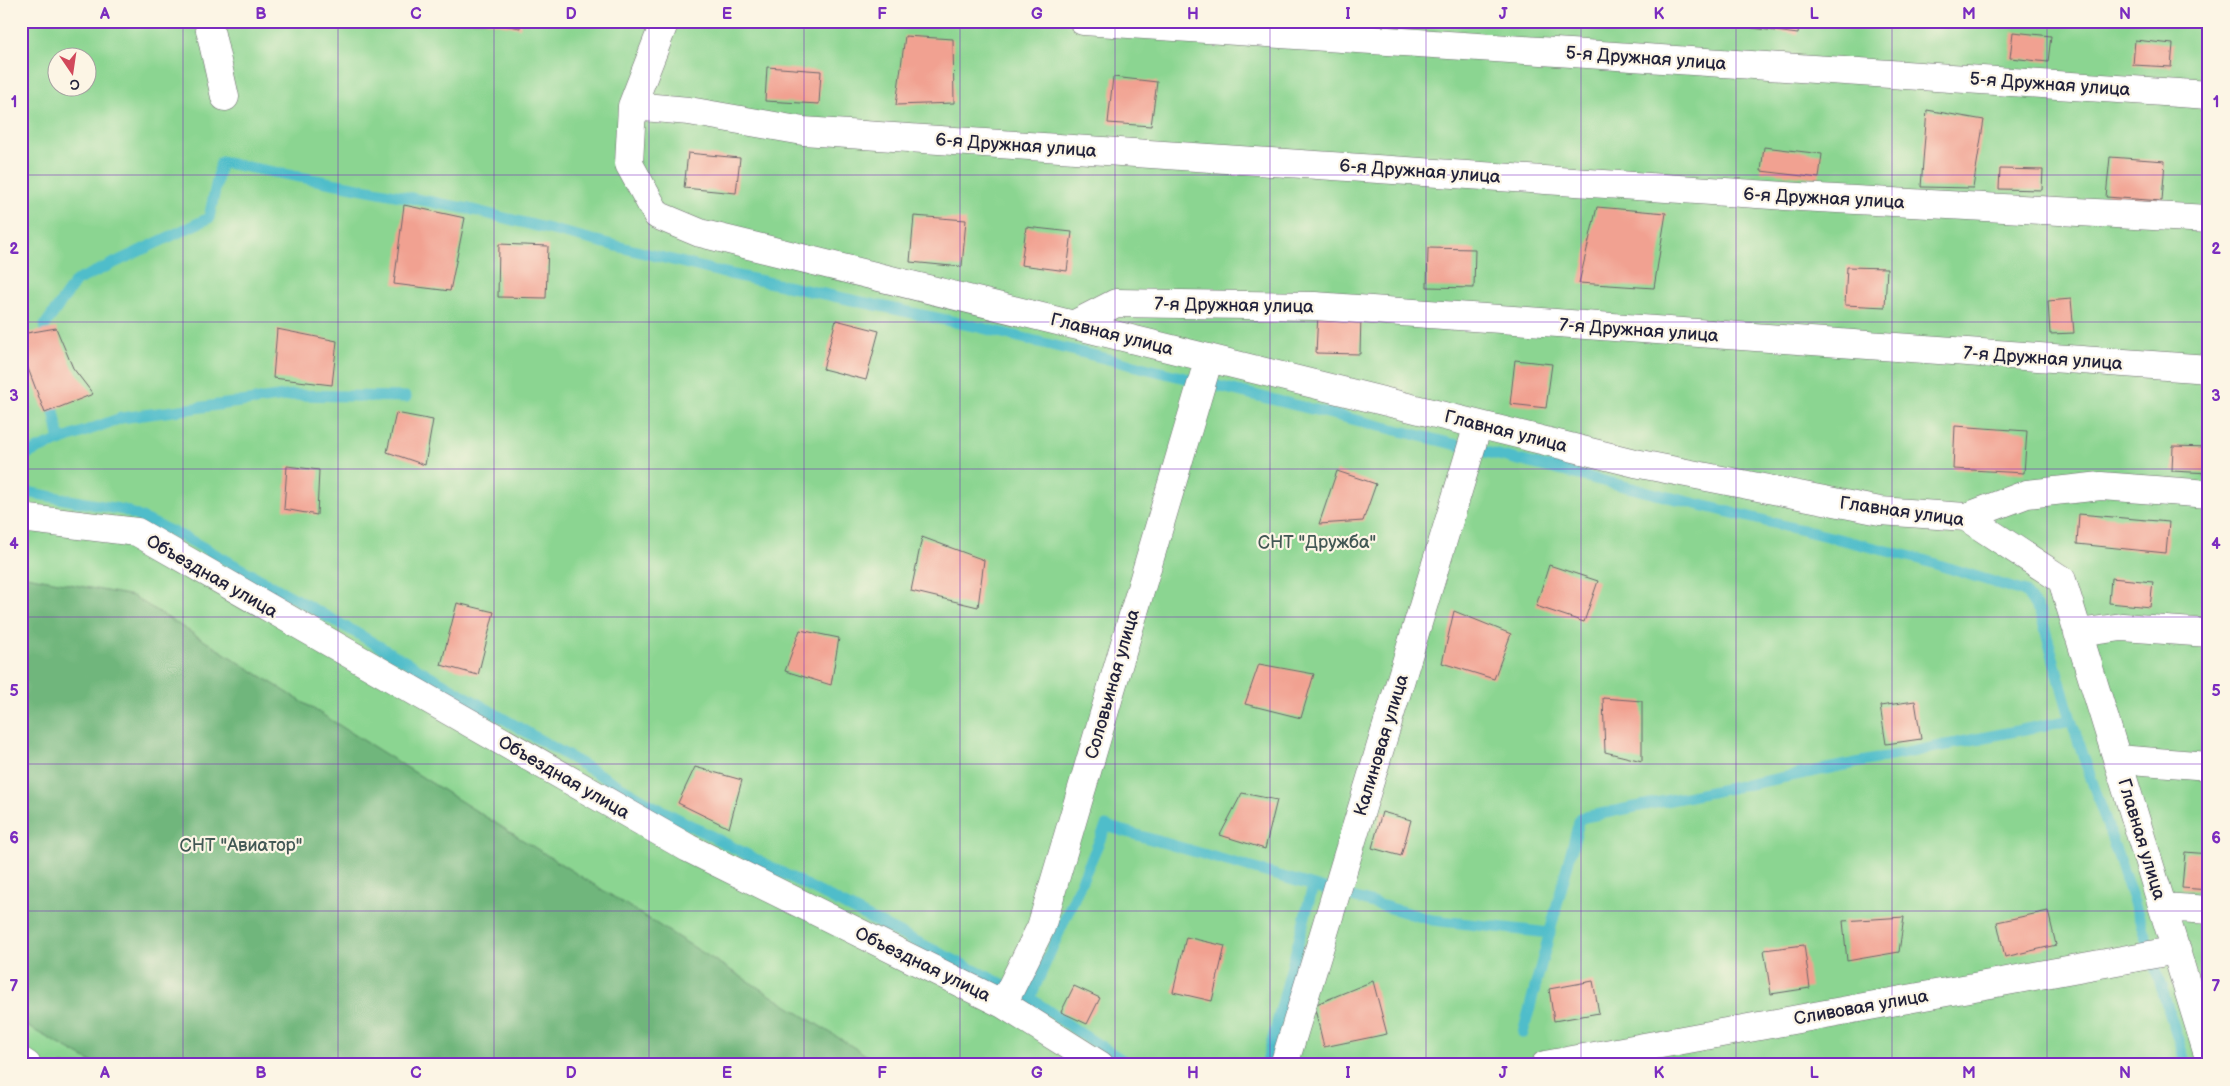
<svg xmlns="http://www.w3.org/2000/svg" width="2230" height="1086" font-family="'Balsamiq Sans',sans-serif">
  <rect width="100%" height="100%" fill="#fcf5e5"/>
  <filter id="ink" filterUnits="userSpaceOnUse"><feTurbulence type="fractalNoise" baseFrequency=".02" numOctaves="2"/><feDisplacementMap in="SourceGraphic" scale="10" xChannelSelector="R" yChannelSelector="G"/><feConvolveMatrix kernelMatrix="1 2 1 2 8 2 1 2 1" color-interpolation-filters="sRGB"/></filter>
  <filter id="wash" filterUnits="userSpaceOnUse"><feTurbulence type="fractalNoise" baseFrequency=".0096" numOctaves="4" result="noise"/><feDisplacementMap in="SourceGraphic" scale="20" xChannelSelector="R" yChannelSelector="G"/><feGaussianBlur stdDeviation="1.12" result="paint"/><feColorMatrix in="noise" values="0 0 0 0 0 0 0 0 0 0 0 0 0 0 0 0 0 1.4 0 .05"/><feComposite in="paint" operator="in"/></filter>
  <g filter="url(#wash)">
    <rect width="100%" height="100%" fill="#efe2c2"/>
    <path fill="#8bd591" stroke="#567c66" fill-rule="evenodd" d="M 21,21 L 2209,21 L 2209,1065 L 21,1065 ZM 58,58 L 88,58 L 88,88 L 58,88 Z"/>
    <path fill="#70b67b" stroke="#496c5b" d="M 21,575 L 133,596 L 882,1065 L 97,1065 L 21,1023 Z"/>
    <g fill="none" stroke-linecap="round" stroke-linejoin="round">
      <path stroke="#50bdca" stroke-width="11" d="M 45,345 L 45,325 L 76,281 L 209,218 L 221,162 L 469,209 L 720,272 L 974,326 L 1920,559 L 2025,592 L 2040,612 L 2071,720 L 2140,920 L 2186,1065
        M 51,396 L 60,441
        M 21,457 L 40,448 L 121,418 L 293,395 L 406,397
        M 21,491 L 124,510 L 188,539 L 353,631 L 657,808 L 877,922 L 1030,998 L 1083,1035 L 1130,1065
        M 1030,998 L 1106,826 L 1432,920 L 1550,933
        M 1523,1033 L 1580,818 L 2071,720
        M 1266,1065 L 1313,886"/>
    </g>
    <g id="blocks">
      <path fill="#f1a191" d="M 483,21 L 521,21 L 520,28 Z
        M 1554,21 L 1598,21 L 1598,26 L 1554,23 Z
        M 1753,21 L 1800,21 L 1798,34 L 1752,28 Z
        M 2013,32 L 2051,36 L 2048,62 L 2010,58 Z
        M 905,36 L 953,39 L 954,103 L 896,105 Z
        M 2135,40 L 2173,44 L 2171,67 L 2133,65 Z
        M 767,67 L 821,71 L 819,104 L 765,101 Z
        M 1113,77 L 1157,82 L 1151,126 L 1108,123 Z
        M 1927,110 L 1984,120 L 1973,188 L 1921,187 Z
        M 1764,147 L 1822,154 L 1819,178 L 1761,171 Z
        M 688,153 L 740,158 L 736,193 L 684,188 Z
        M 2110,157 L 2165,161 L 2162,201 L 2106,197 Z
        M 2000,169 L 2043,170 L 2042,190 L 1999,189 Z
        M 404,205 L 465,218 L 450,291 L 394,284 Z
        M 1597,207 L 1666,213 L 1654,288 L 1579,283 Z
        M 914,216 L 966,220 L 962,267 L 910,262 Z
        M 1026,227 L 1072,232 L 1067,271 L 1021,265 Z
        M 499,244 L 548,246 L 546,298 L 498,297 Z
        M 1428,248 L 1475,249 L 1474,288 L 1427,287 Z
        M 1847,267 L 1887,268 L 1885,307 L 1845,305 Z
        M 2071,299 L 2074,333 L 2050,334 L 2048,301 Z
        M 1318,313 L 1361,315 L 1360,354 L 1316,353 Z
        M 836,320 L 879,331 L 866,380 L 823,369 Z
        M 56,328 L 73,368 L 93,394 L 45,413 L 21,350 L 21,334 Z
        M 277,329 L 337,341 L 332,385 L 273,378 Z
        M 1515,360 L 1552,364 L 1546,408 L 1510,404 Z
        M 396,413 L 433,420 L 425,465 L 387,452 Z
        M 1955,426 L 2027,431 L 2024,473 L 1953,469 Z
        M 2173,446 L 2209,447 L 2209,473 L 2172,471 Z
        M 287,466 L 319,470 L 317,515 L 284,509 Z
        M 1337,471 L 1376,484 L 1363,521 L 1319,524 Z
        M 2079,514 L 2169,522 L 2166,553 L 2077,544 Z
        M 922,537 L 984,560 L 978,607 L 911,591 Z
        M 1549,565 L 1598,581 L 1584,622 L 1536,606 Z
        M 2111,578 L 2153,582 L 2150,607 L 2109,603 Z
        M 457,603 L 494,612 L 478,675 L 441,665 Z
        M 1454,611 L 1511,634 L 1494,679 L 1442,663 Z
        M 800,630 L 839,638 L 831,685 L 785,671 Z
        M 1259,664 L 1314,674 L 1301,718 L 1245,704 Z
        M 1603,698 L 1642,701 L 1642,761 L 1605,752 Z
        M 1915,701 L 1921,739 L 1886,744 L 1880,706 Z
        M 695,767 L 742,780 L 729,828 L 678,803 Z
        M 1242,793 L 1277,800 L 1265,849 L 1220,835 Z
        M 1382,812 L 1411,820 L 1401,856 L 1372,848 Z
        M 2185,852 L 2209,854 L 2209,890 L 2182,888 Z
        M 2048,911 L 2056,945 L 2005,957 L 1997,922 Z
        M 1904,917 L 1899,952 L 1847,961 L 1843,921 Z
        M 1186,937 L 1225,946 L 1212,1001 L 1173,992 Z
        M 1804,945 L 1810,988 L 1771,994 L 1764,950 Z
        M 1373,981 L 1387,1034 L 1324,1047 L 1314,1005 Z
        M 1593,981 L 1599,1013 L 1554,1021 L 1549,989 Z
        M 1074,986 L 1100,998 L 1087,1024 L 1061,1012 Z"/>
    </g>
  </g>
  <g filter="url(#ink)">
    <use href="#blocks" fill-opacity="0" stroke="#6a656a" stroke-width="1"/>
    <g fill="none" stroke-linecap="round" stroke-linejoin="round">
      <defs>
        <path id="minor" d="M 208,21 L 225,97
          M 665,21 L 632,106 L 629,164 L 657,215 L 700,233 L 1635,463 L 1880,511 L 1966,517 L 2062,580 L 2209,1058
          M 1083,21 L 2209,95
          M 632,106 L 689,111 L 803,131 L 1800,197 L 2209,219
          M 1073,325 L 1116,303 L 1315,306 L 2209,369
          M 1966,517 L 2027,494 L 2101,486 L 2209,494
          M 21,518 L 137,532 L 688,848 L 1003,1004 L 1100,1065
          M 2078,633 L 2122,627 L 2209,633
          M 2117,759 L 2209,766
          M 2163,907 L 2209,910
          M 1003,1004 L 1041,927 L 1209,358
          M 21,1061 L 27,1065
          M 1284,1065 L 1478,425
          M 1545,1065 L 2177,950"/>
      </defs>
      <use href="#minor" stroke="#6a656a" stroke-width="29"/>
      <use href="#minor" stroke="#fff" stroke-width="28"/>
    </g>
  </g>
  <path fill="none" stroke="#7b2cbf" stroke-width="1" stroke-opacity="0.55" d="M 183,21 L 183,1065M 338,21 L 338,1065M 494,21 L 494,1065M 649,21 L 649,1065M 804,21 L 804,1065M 960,21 L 960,1065M 1115,21 L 1115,1065M 1270,21 L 1270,1065M 1426,21 L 1426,1065M 1581,21 L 1581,1065M 1736,21 L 1736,1065M 1892,21 L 1892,1065M 2047,21 L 2047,1065M 21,175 L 2209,175M 21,322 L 2209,322M 21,469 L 2209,469M 21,617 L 2209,617M 21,764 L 2209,764M 21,911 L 2209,911"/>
  <g text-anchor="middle" stroke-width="4.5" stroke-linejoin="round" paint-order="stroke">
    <g font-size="18" fill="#22223b" stroke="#fcf5e5">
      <text transform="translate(1646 58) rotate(4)" y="6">5-я Дружная улица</text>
      <text transform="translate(2050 84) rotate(4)" y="6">5-я Дружная улица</text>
      <text transform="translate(1016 145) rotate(4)" y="6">6-я Дружная улица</text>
      <text transform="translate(1420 171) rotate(4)" y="6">6-я Дружная улица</text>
      <text transform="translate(1824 198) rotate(3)" y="6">6-я Дружная улица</text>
      <text transform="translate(1234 305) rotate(1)" y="6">7-я Дружная улица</text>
      <text transform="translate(1639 330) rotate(4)" y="6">7-я Дружная улица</text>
      <text transform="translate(1112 334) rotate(14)" y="6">Главная улица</text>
      <text transform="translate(2043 358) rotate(4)" y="6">7-я Дружная улица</text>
      <text transform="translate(1506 431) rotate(14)" y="6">Главная улица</text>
      <text transform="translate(1902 511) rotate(8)" y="6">Главная улица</text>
      <text transform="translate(212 576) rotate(30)" y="6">Объездная улица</text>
      <text transform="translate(1112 684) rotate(-74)" y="6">Соловьиная улица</text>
      <text transform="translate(1381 745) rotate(-73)" y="6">Калиновая улица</text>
      <text transform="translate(564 777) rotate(30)" y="6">Объездная улица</text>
      <text transform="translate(2142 839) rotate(73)" y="6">Главная улица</text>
      <text transform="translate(923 964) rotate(26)" y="6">Объездная улица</text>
      <text transform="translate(1861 1007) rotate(-10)" y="6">Сливовая улица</text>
    </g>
    <g font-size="18" fill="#425855" stroke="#fcf5e5">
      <text x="1317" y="548">СНТ "Дружба"</text>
      <text x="241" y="851">СНТ "Авиатор"</text>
    </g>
  </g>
  <rect width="2230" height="1086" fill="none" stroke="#fcf5e5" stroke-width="55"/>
  <g transform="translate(72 72) rotate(167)"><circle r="24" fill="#fcf5e5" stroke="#a5a1a1"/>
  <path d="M0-4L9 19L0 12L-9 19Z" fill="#d1495b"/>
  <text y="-8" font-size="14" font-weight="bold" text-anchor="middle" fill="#22223b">С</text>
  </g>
  <rect x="28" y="28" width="2174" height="1030" fill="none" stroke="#7b2cbf" stroke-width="2"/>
  <g font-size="16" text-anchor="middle" font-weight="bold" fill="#7b2cbf">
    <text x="105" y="19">A</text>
    <text x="261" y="19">B</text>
    <text x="416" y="19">C</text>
    <text x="571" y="19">D</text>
    <text x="727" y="19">E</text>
    <text x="882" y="19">F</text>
    <text x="1037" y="19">G</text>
    <text x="1193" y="19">H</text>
    <text x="1348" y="19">I</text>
    <text x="1503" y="19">J</text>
    <text x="1659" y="19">K</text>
    <text x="1814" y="19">L</text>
    <text x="1969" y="19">M</text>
    <text x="2125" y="19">N</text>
    <text x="14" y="107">1</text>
    <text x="2216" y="107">1</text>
    <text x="14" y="254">2</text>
    <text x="2216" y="254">2</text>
    <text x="14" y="401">3</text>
    <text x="2216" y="401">3</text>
    <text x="14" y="549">4</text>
    <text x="2216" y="549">4</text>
    <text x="14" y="696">5</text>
    <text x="2216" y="696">5</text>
    <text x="14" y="843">6</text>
    <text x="2216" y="843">6</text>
    <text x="14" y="991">7</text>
    <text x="2216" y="991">7</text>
    <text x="105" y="1078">A</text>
    <text x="261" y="1078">B</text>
    <text x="416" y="1078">C</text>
    <text x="571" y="1078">D</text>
    <text x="727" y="1078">E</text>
    <text x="882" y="1078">F</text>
    <text x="1037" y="1078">G</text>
    <text x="1193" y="1078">H</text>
    <text x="1348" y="1078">I</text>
    <text x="1503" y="1078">J</text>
    <text x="1659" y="1078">K</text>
    <text x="1814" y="1078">L</text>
    <text x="1969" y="1078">M</text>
    <text x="2125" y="1078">N</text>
  </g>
</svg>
